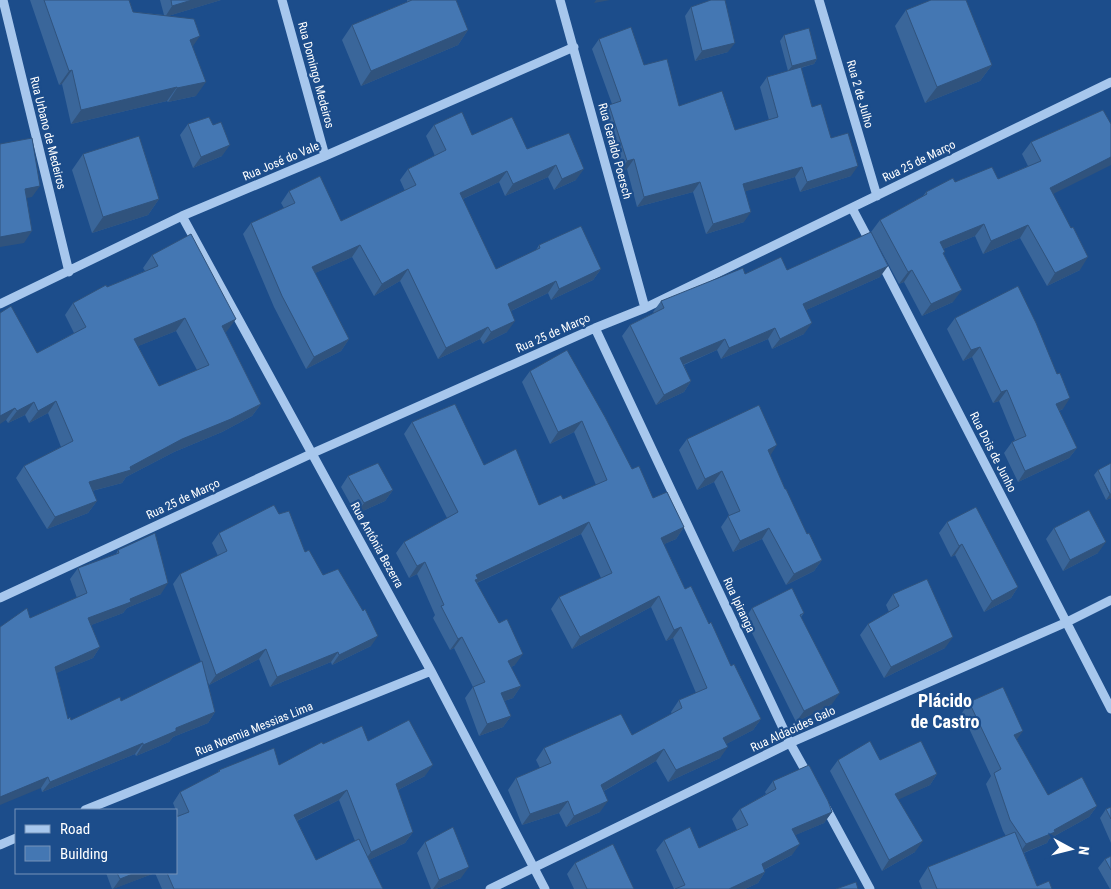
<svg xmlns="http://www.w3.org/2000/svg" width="1111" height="889" font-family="'Roboto Condensed',sans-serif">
  <rect width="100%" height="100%" fill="#1c4d8b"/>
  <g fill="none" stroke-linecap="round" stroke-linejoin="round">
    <path stroke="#a7c7ed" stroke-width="9" d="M 3,0 L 69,272
      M 282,0 L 325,156
      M 560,0 L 645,308
      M 819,0 L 877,196
      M 852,208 L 871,244
      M 182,216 L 431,671 L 545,889
      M 880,260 L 1111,709
      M 0,304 L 182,216 L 325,156 L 574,47
      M 595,328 L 790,743 L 809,777
      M 0,598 L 313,453 L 595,328 L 645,308 L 1111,82
      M 825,806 L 870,889
      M 85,810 L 431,671
      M 0,845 L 16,838
      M 490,889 L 790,743 L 1067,622 L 1111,600"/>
  </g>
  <path fill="#3a669a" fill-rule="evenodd" d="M 30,0 L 129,0 L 133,12 L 164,15 L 160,0 L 221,0 L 168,16 L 192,47 L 196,96 L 168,102 L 167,101 L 71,124 L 62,84 L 59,85 Z
    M 407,0 L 456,0 L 468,30 L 458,45 L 361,86 L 342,40 L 352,25 L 407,2 Z
    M 691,7 L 728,52 L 695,61 L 685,16 Z
    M 906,10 L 992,65 L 980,81 L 925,103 L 895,26 Z
    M 784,35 L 817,59 L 814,64 L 801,68 L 812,107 L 831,138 L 851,176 L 800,192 L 795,177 L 745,191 L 744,222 L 706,234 L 693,192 L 637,207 L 627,169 L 620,172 L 602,115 L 609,105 L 612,104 L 592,49 L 599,39 L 644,65 L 679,106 L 735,130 L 769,120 L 760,87 L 767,77 L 788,71 L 780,41 Z
    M 1103,110 L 1053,194 L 1080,270 L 1047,286 L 1020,238 L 983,254 L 975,236 L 943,249 L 944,254 L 953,302 L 922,316 L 904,282 L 899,284 L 871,232 L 880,220 L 923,196 L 926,192 L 955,182 L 998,179 L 1028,166 L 1022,154 L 1031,142 Z
    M 188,124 L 213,125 L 222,156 L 193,168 L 180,135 Z
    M 434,125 L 527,149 L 569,133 L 576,180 L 554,190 L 548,177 L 505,196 L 499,182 L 463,199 L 496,269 L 536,250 L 539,245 L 601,269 L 593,280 L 551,300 L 548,293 L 511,311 L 507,332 L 483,344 L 480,339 L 438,359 L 400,281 L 374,296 L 352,257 L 315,273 L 349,339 L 341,351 L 306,369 L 274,307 L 243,234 L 251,223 L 284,208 L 281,203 L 289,191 L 341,221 L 405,191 L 400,180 L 408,169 L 435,156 L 426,136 Z
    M 83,154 L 159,199 L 148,215 L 92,233 L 72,170 Z
    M 152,255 L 227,331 L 225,332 L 261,404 L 252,416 L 222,432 L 174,452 L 126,477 L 122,483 L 92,491 L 97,501 L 88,513 L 47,529 L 16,478 L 24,466 L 61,447 L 48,413 L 29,423 L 25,415 L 8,423 L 6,420 L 37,353 L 74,333 L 65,315 L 73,303 L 107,287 L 145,271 L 143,268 ZM 176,331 L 197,370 L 159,386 L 138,346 Z
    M 787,270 L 880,277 L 806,310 L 804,334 L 772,349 L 768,339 L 721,359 L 717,350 L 684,365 L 691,381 L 684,392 L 656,405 L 622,336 L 630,325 L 654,313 L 653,312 L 661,301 L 745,274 Z
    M 955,318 L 1063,409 L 1059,411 L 1077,448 L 1069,458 L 1018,482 L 1004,453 L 1012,442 L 1015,440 L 999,401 L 993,403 L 972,357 L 963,361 L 947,329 Z
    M 530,371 L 632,469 L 653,498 L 684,527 L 676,539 L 664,544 L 685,589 L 709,624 L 731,666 L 761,719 L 753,730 L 726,744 L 720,758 L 668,782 L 656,761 L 604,791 L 600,812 L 566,827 L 559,813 L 522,825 L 508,790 L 516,778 L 540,768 L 536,760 L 544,748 L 632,735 L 672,714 L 671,712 L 679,700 L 696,693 L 673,638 L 666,641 L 651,607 L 572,649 L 551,609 L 559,597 L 601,578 L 581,534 L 477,583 L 515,665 L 511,667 L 521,686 L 513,698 L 504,701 L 511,716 L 503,727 L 479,736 L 465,698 L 473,687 L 454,648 L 450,650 L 433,618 L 435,615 L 417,574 L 409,578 L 396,553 L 404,542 L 447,518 L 404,434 L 412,422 L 484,465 L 539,505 L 563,499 L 596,485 L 574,432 L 550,444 L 522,382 Z
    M 687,439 L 770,455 L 785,489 L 807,534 L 822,560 L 814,571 L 786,585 L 762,539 L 733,552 L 721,527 L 729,515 L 714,482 L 697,490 L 679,450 Z
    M 1098,470 L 1111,498 L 1106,500 L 1094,475 Z
    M 348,476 L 393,490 L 385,501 L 356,514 L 341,487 Z
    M 279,514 L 305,552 L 323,575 L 371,646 L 332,665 L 331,662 L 270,687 L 259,659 L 209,685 L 205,674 L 215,712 L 208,723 L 173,737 L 169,742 L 136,756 L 135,754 L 42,792 L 41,788 L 30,618 L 77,598 L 70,579 L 78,568 L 116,554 L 118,550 L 161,594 L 127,608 L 123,613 L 91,625 L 100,647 L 93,658 L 56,673 L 68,719 L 71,720 L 121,701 L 201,662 L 173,584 L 180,574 L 218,556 L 212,543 L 219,533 Z
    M 947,522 L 1018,587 L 1011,598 L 984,612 L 955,555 L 951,557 L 939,533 Z
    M 1054,528 L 1098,553 L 1063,571 L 1046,539 Z
    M 893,594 L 945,648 L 884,678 L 860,635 L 868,624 L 889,612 L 886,605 Z
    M 752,608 L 804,613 L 801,617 L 832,704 L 796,722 L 745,619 Z
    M 969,702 L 1017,740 L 1048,795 L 1097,806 L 1089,817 L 1049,839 L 1047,843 L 1024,853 L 1037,886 L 1052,889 L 922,889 L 919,881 L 928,867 L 1006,836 L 1003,831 L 986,784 L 991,776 L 962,713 Z
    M 368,741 L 425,776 L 398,790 L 413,832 L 405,843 L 369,860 L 383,889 L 162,889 L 155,873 L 112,889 L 106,873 L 176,873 L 178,816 L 173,803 L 180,792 L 217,773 L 219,770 L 279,765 L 323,744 ZM 339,800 L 355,841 L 316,860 L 297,821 Z
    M 838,760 L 937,774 L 930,785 L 898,799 L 915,852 L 882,871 L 830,771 Z
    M 773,781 L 832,812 L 824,823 L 795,835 L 792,855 L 764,870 L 765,872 L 758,883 L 745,889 L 674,889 L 656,850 L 664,840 L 699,848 L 737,830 L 732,819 L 740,809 L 766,794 L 765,792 Z
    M 1111,807 L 1111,843 L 1100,818 L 1106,809 Z
    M 425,842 L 461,878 L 436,889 L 431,889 L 417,853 Z
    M 1111,856 L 1111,889 L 1110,889 L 1098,868 L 1105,859 Z
    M 575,863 L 634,889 L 574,889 L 567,874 Z"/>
  <path fill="#30537d" d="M 192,0 L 221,0 L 165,17 L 172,6 Z
    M 596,0 L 610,0 L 594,3 Z
    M 468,30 L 458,45 L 361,86 L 371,71 Z
    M 200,36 L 191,49 L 190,40 Z
    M 735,43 L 728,52 L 695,61 L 702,51 Z
    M 817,59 L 814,64 L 788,71 L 792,66 Z
    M 992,65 L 980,81 L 925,103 L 937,87 Z
    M 72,70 L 62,84 L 59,85 L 69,71 Z
    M 206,82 L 196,96 L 168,102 L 177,88 Z
    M 177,87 L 167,101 L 71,124 L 81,110 Z
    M 230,145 L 222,156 L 193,168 L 201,157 Z
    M 1111,157 L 1111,165 L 1041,200 L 1050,188 Z
    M 634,159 L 627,169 L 620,172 L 627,161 Z
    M 556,165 L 548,177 L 505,196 L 513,184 Z
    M 858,166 L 851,176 L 800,192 L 807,182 Z
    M 802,167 L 795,177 L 736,194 L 743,184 Z
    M 584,169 L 576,180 L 554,190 L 562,179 Z
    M 507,171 L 499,182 L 452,204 L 460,193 Z
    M 700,182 L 693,192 L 637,207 L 644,197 Z
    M 40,186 L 32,197 L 17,200 L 25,189 Z
    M 159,199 L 148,215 L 92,233 L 103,217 Z
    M 751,212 L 744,222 L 706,234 L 713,224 Z
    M 984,224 L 975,236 L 931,254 L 940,242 Z
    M 1028,225 L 1020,238 L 983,254 L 991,241 Z
    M 32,231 L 24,243 L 0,247 L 0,237 Z
    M 360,245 L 352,257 L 304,278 L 312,267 Z
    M 1088,257 L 1080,270 L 1047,286 L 1055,273 Z
    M 888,266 L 880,277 L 795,315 L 803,304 Z
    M 408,269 L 400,281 L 374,296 L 382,284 Z
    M 601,269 L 593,280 L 551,300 L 559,289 Z
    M 912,270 L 904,282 L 899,284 L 908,272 Z
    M 556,281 L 548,293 L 500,316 L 508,304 Z
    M 962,290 L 953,302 L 922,316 L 931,304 Z
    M 185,318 L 176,331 L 126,351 L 134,339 Z
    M 236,319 L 227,331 L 214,339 L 222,326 Z
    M 515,321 L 507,332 L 483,344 L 491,332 Z
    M 812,323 L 804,334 L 772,349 L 780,339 Z
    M 488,327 L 480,339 L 438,359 L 446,348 Z
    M 775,328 L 768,339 L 721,359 L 729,348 Z
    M 349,339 L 341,351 L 306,369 L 314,357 Z
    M 725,339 L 717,350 L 673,369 L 680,358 Z
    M 980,347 L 972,357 L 963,361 L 971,350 Z
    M 691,381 L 684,392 L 656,405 L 664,395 Z
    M 1007,390 L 999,401 L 993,403 L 1001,392 Z
    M 1070,398 L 1063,409 L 1049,415 L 1056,404 Z
    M 56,401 L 48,413 L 29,423 L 38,411 Z
    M 34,402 L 25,415 L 8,423 L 17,411 Z
    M 261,404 L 252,416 L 222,432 L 174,452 L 126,477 L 122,483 L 80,494 L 89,482 L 130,467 L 182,439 Z
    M 15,408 L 6,420 L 0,424 L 0,416 Z
    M 582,421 L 574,432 L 550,444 L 558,432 Z
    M 777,445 L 770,456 L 768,450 Z
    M 1077,448 L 1069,458 L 1018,482 L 1025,471 Z
    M 722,471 L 714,482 L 697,490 L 705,479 Z
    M 393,490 L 385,501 L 356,514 L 364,503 Z
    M 1110,494 L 1111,494 L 1111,498 L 1106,500 Z
    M 97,501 L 88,513 L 47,529 L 55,517 Z
    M 589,522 L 581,534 L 474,584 L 476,575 Z
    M 684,527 L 676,539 L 653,549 L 661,538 Z
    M 769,528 L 762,539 L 733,552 L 740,541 Z
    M 1106,542 L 1098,553 L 1063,571 L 1070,560 Z
    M 962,544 L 955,555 L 951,557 L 959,546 Z
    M 822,560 L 814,571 L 786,585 L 794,574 Z
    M 425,562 L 417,574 L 409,578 L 417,566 Z
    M 168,583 L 161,594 L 127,608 L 123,613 L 81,629 L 88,618 L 130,599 Z
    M 1018,587 L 1011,598 L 984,612 L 992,601 Z
    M 659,596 L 651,607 L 572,649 L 580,637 Z
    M 681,627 L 673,638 L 666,641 L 674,630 Z
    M 378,636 L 371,646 L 332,665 L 339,655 Z
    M 462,637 L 454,648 L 450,650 L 458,639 Z
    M 953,637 L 945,648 L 884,678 L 891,667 Z
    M 100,647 L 93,658 L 47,677 L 55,667 Z
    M 266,649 L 259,659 L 209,685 L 216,675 Z
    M 338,652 L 331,662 L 270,687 L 277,677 Z
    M 523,654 L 515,665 L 500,673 L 508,661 Z
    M 521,686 L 513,698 L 493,705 L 501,693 Z
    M 840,693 L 832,704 L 796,722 L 804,711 Z
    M 215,712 L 208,723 L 173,737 L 169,742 L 136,756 L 143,745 L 176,728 Z
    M 511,716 L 503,727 L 479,736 L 487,724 Z
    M 761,719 L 753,730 L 715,750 L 723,738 Z
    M 1023,731 L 1015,742 L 1014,735 Z
    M 143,743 L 135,754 L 42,792 L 50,782 Z
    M 728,747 L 720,758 L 668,782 L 676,770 Z
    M 664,749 L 656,761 L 593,797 L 601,785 Z
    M 433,765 L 425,776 L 388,795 L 396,784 Z
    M 937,774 L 930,785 L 887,805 L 895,794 Z
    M 48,777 L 41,788 L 0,805 L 0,797 Z
    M 347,790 L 339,800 L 286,826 L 294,815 Z
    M 568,801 L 559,813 L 522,825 L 530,814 Z
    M 608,801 L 600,812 L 566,827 L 574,816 Z
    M 1097,806 L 1089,817 L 1049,839 L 1047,843 L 1018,855 L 1026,844 L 1054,830 Z
    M 832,812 L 824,823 L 784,840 L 792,829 Z
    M 413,832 L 405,843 L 363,863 L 371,852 Z
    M 923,841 L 915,852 L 882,871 L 889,860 Z
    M 800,844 L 792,855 L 754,875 L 762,864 Z
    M 469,867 L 461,878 L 436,889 L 433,889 L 439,880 Z
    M 765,872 L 758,883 L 745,889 L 729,889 Z
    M 135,873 L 155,873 L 113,889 L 120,879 Z"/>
  <path fill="#4477b3" stroke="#30537d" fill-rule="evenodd" d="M 44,0 L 129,0 L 133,12 L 194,19 L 200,36 L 190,40 L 206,82 L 177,88 L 177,87 L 81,110 L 72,70 L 69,71 Z
    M 171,0 L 192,0 L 172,6 Z
    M 412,0 L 456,0 L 468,30 L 371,71 L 352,25 Z
    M 711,0 L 725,0 L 735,43 L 702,51 L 691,7 Z
    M 931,0 L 966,0 L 992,65 L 937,87 L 906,10 Z
    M 631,27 L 644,65 L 667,59 L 679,106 L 722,91 L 735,130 L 778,117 L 767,77 L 801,67 L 812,107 L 821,104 L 831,138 L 848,133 L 858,166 L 807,182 L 802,167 L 743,184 L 751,212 L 713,224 L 700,182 L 644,197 L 634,159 L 627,161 L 609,105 L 621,101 L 599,39 Z
    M 809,28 L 817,59 L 792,66 L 784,35 Z
    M 1103,110 L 1111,124 L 1111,157 L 1050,188 L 1071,228 L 1073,227 L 1088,257 L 1055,273 L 1028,225 L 991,241 L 984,224 L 940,242 L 945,252 L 943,253 L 962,290 L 931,304 L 912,270 L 908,272 L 880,220 L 927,194 L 926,192 L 953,178 L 955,182 L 992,167 L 998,179 L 1041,161 L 1031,142 Z
    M 462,112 L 472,135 L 512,117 L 527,149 L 569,133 L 584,169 L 562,179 L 556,165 L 513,184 L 507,171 L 460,193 L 496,269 L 540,248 L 539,245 L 581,226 L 601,269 L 559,289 L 556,281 L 508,304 L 515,321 L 491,332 L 488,327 L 446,348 L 408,269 L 382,284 L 360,245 L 312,267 L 349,339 L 314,357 L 282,296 L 251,223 L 295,203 L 289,191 L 320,176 L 341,221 L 416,185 L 408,169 L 446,150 L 434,125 Z
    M 209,117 L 213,125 L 221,122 L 230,145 L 201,157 L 188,124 Z
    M 139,136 L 159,199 L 103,217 L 83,154 Z
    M 32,138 L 40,186 L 25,189 L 32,231 L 0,237 L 0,144 Z
    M 871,232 L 888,266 L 803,304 L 812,323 L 780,339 L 775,328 L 729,348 L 725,339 L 680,358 L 691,381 L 664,395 L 630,325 L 664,308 L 661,301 L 743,268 L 745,274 L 781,257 L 787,270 Z
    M 191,234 L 236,319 L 222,326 L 261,404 L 231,419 L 182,439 L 130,467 L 131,470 L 89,482 L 97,501 L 55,517 L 24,466 L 73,441 L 56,401 L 38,411 L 34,402 L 17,411 L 15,408 L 0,416 L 0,313 L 11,306 L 37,353 L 86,327 L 73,303 L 106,285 L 107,287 L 158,266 L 152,255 ZM 185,318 L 209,365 L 159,386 L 134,339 Z
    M 1018,286 L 1036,323 L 1057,374 L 1060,373 L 1070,398 L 1056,404 L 1077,448 L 1025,471 L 1012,442 L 1026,436 L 1007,390 L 1001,392 L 980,347 L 971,350 L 955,318 Z
    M 567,350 L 605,417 L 632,469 L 639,466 L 653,498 L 667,492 L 684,527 L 661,538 L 685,589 L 691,586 L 709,624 L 711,622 L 731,666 L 734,664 L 761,719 L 723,738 L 728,747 L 676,770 L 664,749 L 601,785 L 608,801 L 574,816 L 568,801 L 530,814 L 516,778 L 551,763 L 544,748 L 621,714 L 632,735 L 682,708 L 679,700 L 707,688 L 681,627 L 674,630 L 659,596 L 580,637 L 559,597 L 612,573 L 589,522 L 476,575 L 478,579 L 475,580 L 499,623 L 507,619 L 523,654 L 508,661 L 521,686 L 501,693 L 511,716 L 487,724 L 473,687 L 485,682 L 462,637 L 458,639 L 441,606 L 444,605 L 425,562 L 417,566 L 404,542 L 458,512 L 412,422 L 455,404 L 484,465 L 516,449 L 539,505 L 561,495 L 563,499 L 607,480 L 582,421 L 558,432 L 530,371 Z
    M 759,405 L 777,445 L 768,450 L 785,489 L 786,489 L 807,534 L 809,533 L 822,560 L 794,574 L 769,528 L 740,541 L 728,516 L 740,511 L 722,471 L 705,479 L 687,439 Z
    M 378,463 L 393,490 L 364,503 L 348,476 Z
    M 1111,463 L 1111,494 L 1110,494 L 1098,470 Z
    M 274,505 L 279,514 L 289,511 L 305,552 L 309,550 L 323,575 L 338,569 L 363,611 L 365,609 L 378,636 L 339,655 L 338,652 L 277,677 L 266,649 L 216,675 L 180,574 L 227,551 L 219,533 Z
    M 976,507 L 1018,587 L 992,601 L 962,544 L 959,546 L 947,522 Z
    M 1089,510 L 1106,542 L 1070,560 L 1054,528 Z
    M 155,533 L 168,583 L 130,599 L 131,602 L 88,618 L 100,647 L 55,667 L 68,719 L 70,717 L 71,720 L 120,697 L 121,701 L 202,661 L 215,712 L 176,728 L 176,731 L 143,745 L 143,743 L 50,782 L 48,777 L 0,797 L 0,627 L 27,608 L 30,618 L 87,593 L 78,568 L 119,553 L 118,550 Z
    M 927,579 L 953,637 L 891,667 L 868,624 L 899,606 L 893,594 Z
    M 792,588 L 804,613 L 800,615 L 840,693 L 804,711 L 752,608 Z
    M 1003,687 L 1023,731 L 1014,735 L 1048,795 L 1082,777 L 1097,806 L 1054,830 L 1055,832 L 1026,844 L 1010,820 L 994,773 L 1001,769 L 969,702 Z
    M 409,720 L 433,765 L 396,784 L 413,832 L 371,852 L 347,790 L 294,815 L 316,860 L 359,839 L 383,889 L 174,889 L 167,873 L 176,873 L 176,817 L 189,812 L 180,792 L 220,771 L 219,770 L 274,748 L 279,765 L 322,742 L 323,744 L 362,726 L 368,741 Z
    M 870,741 L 880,760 L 921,741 L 937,774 L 895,794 L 923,841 L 889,860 L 838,760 Z
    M 809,765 L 828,801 L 832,812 L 792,829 L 800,844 L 762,864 L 765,872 L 729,889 L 675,889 L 685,885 L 664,840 L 690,827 L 699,848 L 748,825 L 740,809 L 776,789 L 773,781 Z
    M 1111,807 L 1111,819 L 1106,809 Z
    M 453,827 L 469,867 L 439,880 L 425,842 Z
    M 1015,832 L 1037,886 L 1049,881 L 1052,889 L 937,889 L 928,867 Z
    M 613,844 L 634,889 L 587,889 L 575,863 Z
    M 1111,856 L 1111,870 L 1105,859 Z
    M 117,873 L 135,873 L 120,879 Z
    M 856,882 L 858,889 L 836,889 Z"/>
  <g text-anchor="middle" stroke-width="4.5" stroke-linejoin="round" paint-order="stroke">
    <g font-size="12" fill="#fff" stroke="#1c4d8b">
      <text transform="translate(316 75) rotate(75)" y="4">Rua Domingo Medeiros</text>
      <text transform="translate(860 94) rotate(74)" y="4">Rua 2 de Julho</text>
      <text transform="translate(48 133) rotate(76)" y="4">Rua Urbano de Medeiros</text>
      <text transform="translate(615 151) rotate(75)" y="4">Rua Geraldo Poersch</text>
      <text transform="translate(281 161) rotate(-23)" y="4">Rua José do Vale</text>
      <text transform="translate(919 161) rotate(-26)" y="4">Rua 25 de Março</text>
      <text transform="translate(553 333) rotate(-24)" y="4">Rua 25 de Março</text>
      <text transform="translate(993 452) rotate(63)" y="4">Rua Dois de Junho</text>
      <text transform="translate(183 499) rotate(-25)" y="4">Rua 25 de Março</text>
      <text transform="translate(377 545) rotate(61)" y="4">Rua Antônia Bezerra</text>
      <text transform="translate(739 605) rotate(65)" y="4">Rua Ipiranga</text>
      <text transform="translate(254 729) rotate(-22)" y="4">Rua Noemia Messias Lima</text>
      <text transform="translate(793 729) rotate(-25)" y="4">Rua Aldacides Galo</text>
    </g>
    <g font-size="18" font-weight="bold" fill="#fff" stroke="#1c4d8b">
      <text x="945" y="707">Plácido<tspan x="945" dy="21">de Castro</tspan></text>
    </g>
  </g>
  <rect x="15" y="809" width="162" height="65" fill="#1c4d8b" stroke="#7794b9"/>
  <rect x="25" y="825" width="25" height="8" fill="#a7c7ed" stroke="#7794b9"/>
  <text x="60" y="834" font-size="15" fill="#ffffff">Road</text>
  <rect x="25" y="846" width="25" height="15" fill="#4477b3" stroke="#7794b9"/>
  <text x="60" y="859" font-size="15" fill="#ffffff">Building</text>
  <g transform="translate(1071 849) rotate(97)" stroke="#1c4d8b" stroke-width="4" paint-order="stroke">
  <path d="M0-4L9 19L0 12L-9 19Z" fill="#ffffff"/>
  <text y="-8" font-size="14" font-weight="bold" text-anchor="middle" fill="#ffffff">N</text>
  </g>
</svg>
